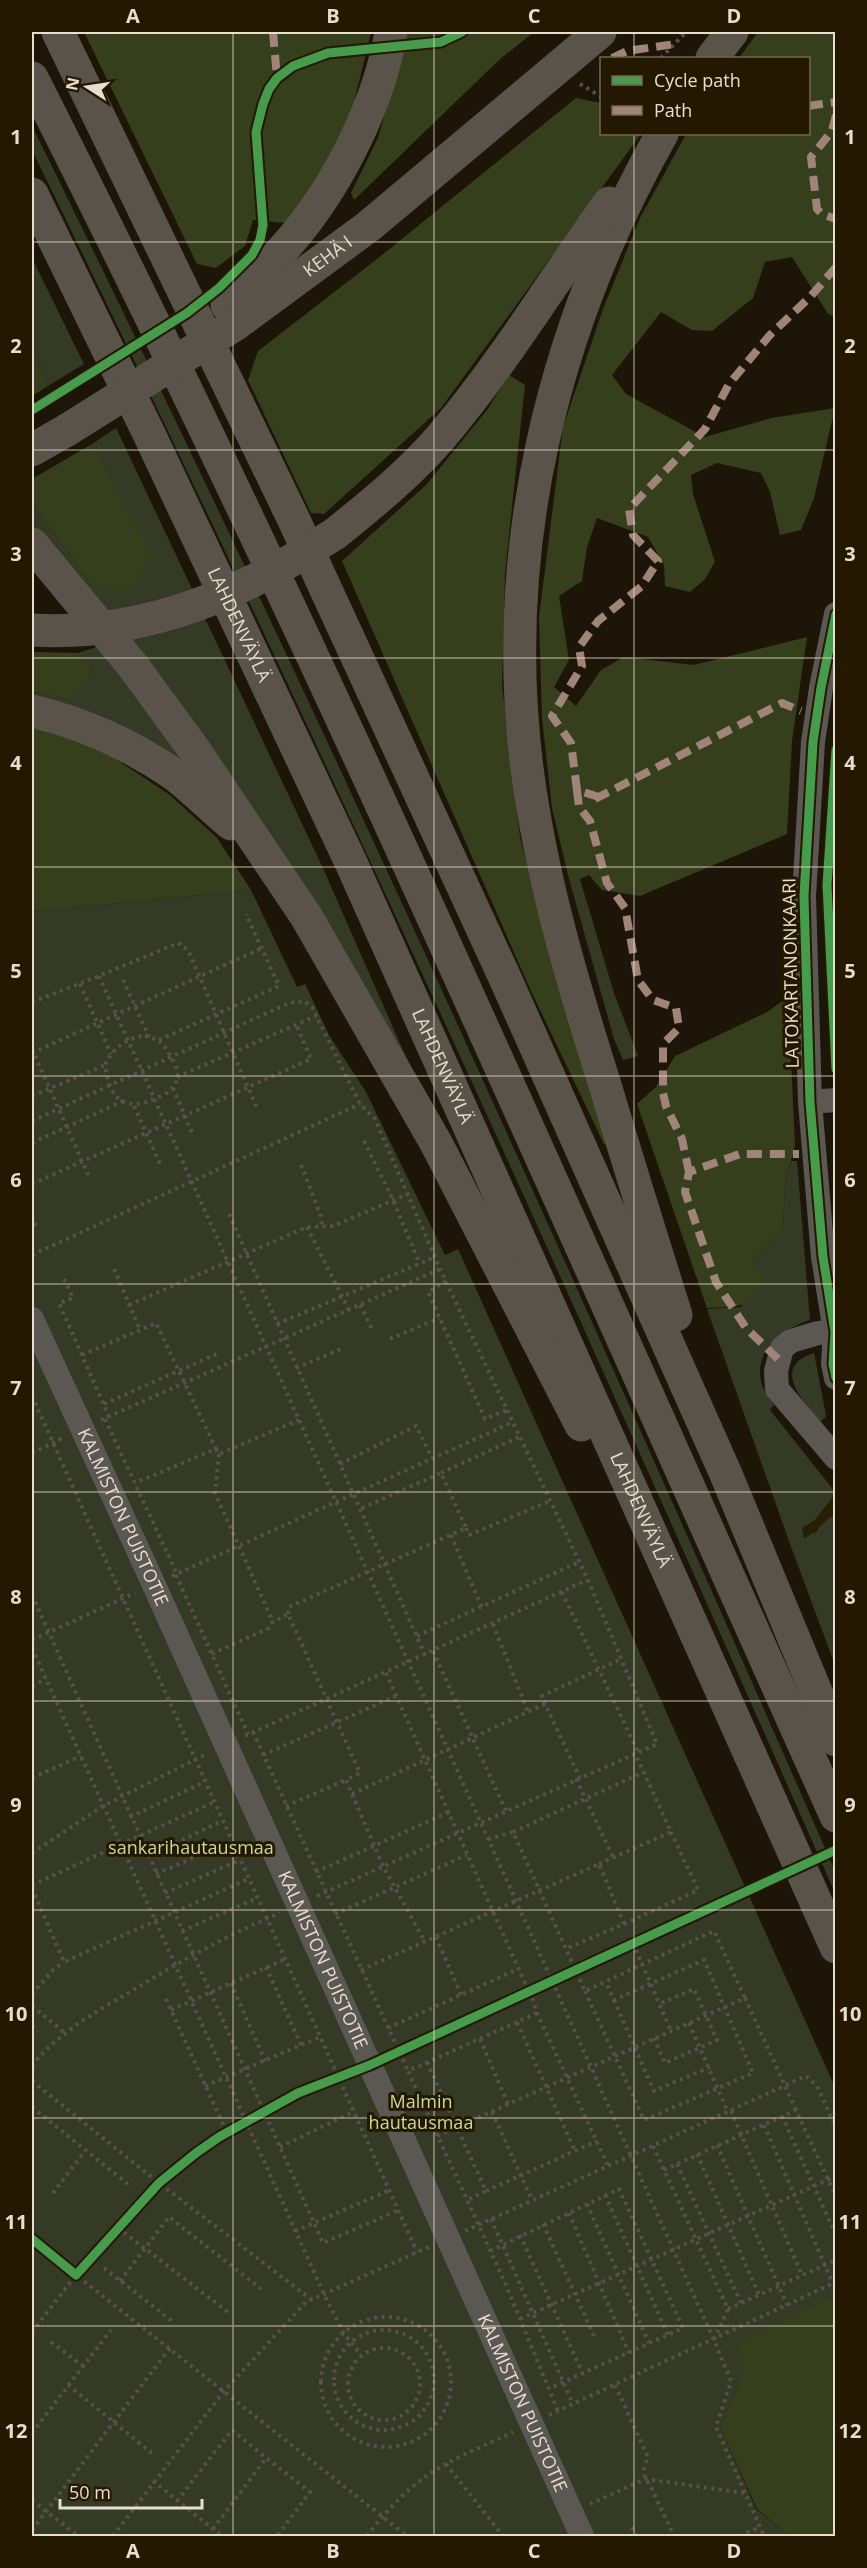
<svg xmlns="http://www.w3.org/2000/svg" width="867" height="2568" font-family="'Open Sans',sans-serif">
  <rect width="100%" height="100%" fill="#1d1508"/>
  <path fill="#343a25" d="M 32,126 C 316,700 578,1285 835,1871 L 835,1893 C 577,1307 313,724 32,150 Z
    M 32,258 L 84,364 L 48,386 L 32,346 Z
    M 116,428 L 194,593 L 103,616 L 32,531 L 32,504 L 95,589 L 152,555 L 92,444 Z
    M 203,614 L 322,866 L 421,1091 L 121,636 Z
    M 102,645 L 201,778 L 32,700 L 32,692 L 71,697 L 94,672 L 78,653 Z
    M 569,879 L 580,879 L 614,993 L 638,1056 L 623,1060 L 614,1039 Z
    M 251,890 L 297,987 L 305,984 L 329,1035 L 366,1092 L 445,1255 L 458,1249 L 835,2087 L 835,2296 L 736,2344 L 746,2370 L 720,2427 L 756,2509 L 789,2536 L 32,2536 L 32,912 Z
    M 791,1161 L 797,1161 L 810,1320 C 782,1329 752,1351 762,1385 C 764,1392 770,1399 774,1405 L 770,1410 L 832,1488 L 834,1496 L 815,1520 L 815,1534 L 823,1521 L 835,1514 L 835,1665 L 790,1544 L 707,1309 L 742,1307 L 750,1263 L 783,1228 L 785,1183 Z
    M 814,1353 L 825,1410 L 826,1417 L 820,1422 C 803,1401 770,1367 814,1353 Z"/>
  <path fill="#363f1c" d="M 84,32 L 371,32 L 353,107 L 324,170 L 285,223 L 253,220 L 245,246 L 216,268 L 197,264 Z
    M 408,32 L 534,32 L 500,59 L 354,200 L 351,193 L 378,138 Z
    M 758,32 L 835,32 L 835,317 L 828,314 L 792,257 L 765,262 L 753,298 L 712,331 L 692,330 L 661,312 L 612,375 L 626,394 L 705,437 L 772,418 L 835,408 L 814,498 L 801,530 L 780,535 L 770,492 L 761,473 L 717,463 L 691,475 L 693,494 L 715,562 L 705,579 L 690,592 L 665,586 L 664,565 L 648,537 L 597,518 L 587,547 L 582,581 L 559,596 L 569,660 L 554,687 L 576,706 L 601,670 L 624,657 L 694,665 L 807,637 L 792,741 L 787,834 L 640,896 L 602,890 L 589,875 L 580,879 L 569,879 L 552,808 L 542,718 L 539,617 L 563,427 L 603,309 L 640,218 L 686,134 L 808,134 L 808,58 L 739,58 Z
    M 576,98 L 601,103 L 602,134 L 641,134 L 441,408 L 324,514 L 311,513 L 248,380 L 258,351 L 377,259 Z
    M 32,346 L 48,386 L 32,396 Z
    M 509,375 L 525,385 L 505,573 L 502,685 L 520,837 L 556,980 L 609,1142 L 604,1144 L 531,991 L 342,561 L 426,485 L 487,410 Z
    M 92,444 L 153,555 L 132,591 L 95,589 L 32,504 L 32,479 Z
    M 32,652 L 78,653 L 94,672 L 71,698 L 32,692 Z
    M 32,722 L 81,736 L 170,795 L 217,838 L 251,890 L 32,912 Z
    M 788,997 L 795,1145 L 785,1183 L 783,1228 L 751,1262 L 766,1274 C 756,1309 739,1307 707,1308 L 637,1104 L 656,1087 L 675,1056 L 767,1012 Z
    M 835,2296 L 835,2536 L 789,2536 L 757,2509 L 720,2427 L 745,2371 L 735,2343 Z"/>
  <path fill="#271f02" d="M 834,1496 L 835,1514 C 823,1521 817,1533 804,1538 L 802,1528 L 815,1520 Z"/>
  <g fill="none" stroke-linecap="round" stroke-linejoin="round">
    <path stroke="#57514a" stroke-width="4" stroke-dasharray="3 4.5" stroke-linecap="butt" d="M 661,58 L 686,32
      M 580,84 L 602,97
      M 99,976 L 714,2340 L 731,2381 L 716,2427 L 764,2536
      M 123,980 L 149,1037
      M 80,984 L 111,1054
      M 32,1002 L 99,976 L 178,943 L 188,950 L 257,1108
      M 145,1036 C 158,1038 164,1044 170,1055 C 175,1063 180,1073 176,1082 C 173,1090 166,1094 159,1097 C 125,1113 110,1101 105,1065 C 112,1049 127,1037 145,1036 Z
      M 159,1040 L 279,986 L 246,914
      M 32,1049 L 90,1179
      M 32,1053 L 262,948
      M 177,1077 L 316,1016
      M 173,1088 L 193,1135
      M 32,1096 L 105,1065
      M 134,1106 L 161,1166
      M 32,1121 L 289,1003 L 304,1001 L 312,1007 L 360,1104 L 375,1119 L 440,1269 L 588,1580 L 657,1744 L 317,1896
      M 364,1141 L 393,1200 L 419,1262
      M 32,1143 L 123,1101
      M 301,1165 L 321,1216 L 322,1226
      M 32,1184 L 311,1059 L 296,1024
      M 229,1214 L 425,1655
      M 32,1216 L 35,1224 L 32,1225
      M 307,1227 L 349,1310
      M 32,1255 L 360,1104
      M 114,1269 L 140,1330
      M 64,1279 L 73,1298 L 59,1303 L 109,1417
      M 446,1281 L 428,1292 L 485,1419 L 507,1410
      M 129,1305 L 307,1227 L 333,1226 L 408,1194
      M 360,1305 L 372,1329
      M 277,1324 L 435,1257
      M 390,1339 L 439,1318
      M 82,1355 L 156,1323 L 216,1449 L 135,1483
      M 296,1368 L 343,1348
      M 32,1396 L 417,2252
      M 104,1404 L 219,1353
      M 105,1419 L 177,1574
      M 101,1420 L 440,1269
      M 216,1449 L 219,1454 L 299,1420
      M 32,1453 L 65,1437
      M 219,1454 L 215,1493 L 273,1622
      M 340,1464 L 416,1426 L 432,1458
      M 441,1473 L 519,1437
      M 835,1486 L 836,1487
      M 466,1528 L 469,1535 L 550,1501
      M 451,1535 L 482,1608
      M 176,1575 L 248,1734
      M 172,1576 L 513,1422
      M 562,1592 L 638,1752
      M 32,1595 L 323,2243 L 399,2210
      M 288,1614 L 289,1607 L 466,1528 L 441,1473 L 360,1509
      M 493,1624 L 528,1712
      M 417,1636 L 579,1562
      M 32,1640 L 135,1593
      M 32,1648 L 324,2294 L 343,2332 L 361,2355
      M 433,1651 L 506,1811
      M 212,1654 L 269,1628 L 273,1622 L 288,1614 L 360,1773 L 346,1780 L 383,1866 L 425,1942
      M 386,1673 L 529,1992
      M 32,1686 L 46,1679
      M 545,1704 L 542,1696 L 621,1659
      M 253,1732 L 408,2071
      M 245,1736 L 587,1580
      M 263,1755 L 396,1696
      M 32,1778 L 81,1756
      M 576,1779 L 613,1857
      M 352,1794 L 545,1704 L 580,1778
      M 286,1806 L 346,1780
      M 130,1817 L 205,1782
      M 513,1832 L 644,1772
      M 488,1839 L 513,1832 L 585,1991 L 714,1931 L 745,1998
      M 32,1853 L 103,1806 L 208,1753
      M 148,1856 L 222,1821
      M 599,1864 L 671,1832 L 635,1753
      M 316,1872 L 449,1812
      M 156,1874 L 231,1841
      M 32,1885 L 214,1802
      M 32,1888 L 64,1962 L 248,1879
      M 165,1893 L 240,1860
      M 335,1914 L 467,1855
      M 624,1924 L 698,1890 L 671,1832
      M 182,1931 L 257,1898
      M 436,1937 L 461,1995
      M 633,1943 L 671,2031
      M 266,1967 L 301,2045
      M 361,1970 L 599,1864 L 624,1924 L 565,1949
      M 231,1983 L 265,2061
      M 530,1991 L 537,2013 L 608,2166
      M 585,1991 L 644,2120 L 753,2073 L 704,1960 L 614,2000 L 606,1982
      M 32,1994 L 53,1970 L 64,1962
      M 166,1999 L 227,2133
      M 614,2000 L 654,2091 L 710,2067
      M 32,2006 L 66,2034
      M 171,2010 L 285,1959
      M 537,2013 L 517,2022 L 575,2151
      M 517,2022 L 408,2071 L 506,2285 L 558,2411
      M 689,2023 L 728,2112
      M 32,2026 L 38,2032
      M 388,2028 L 518,1969
      M 654,2038 L 665,2063 L 717,2040 L 694,1989 L 659,2004
      M 480,2039 L 508,2104
      M 427,2062 L 486,2191 L 467,2200
      M 32,2066 C 55,2035 97,2011 130,1992 C 179,1962 227,1935 280,1913
      M 32,2081 L 159,2183 L 312,2300
      M 205,2086 L 320,2037
      M 32,2107 L 129,2185
      M 731,2111 L 802,2275
      M 492,2112 L 532,2200
      M 782,2116 L 836,2235
      M 764,2125 L 833,2284
      M 437,2136 L 745,1998 L 796,2110
      M 717,2145 L 787,2305
      M 653,2146 L 728,2309 L 714,2340
      M 280,2147 L 355,2111
      M 697,2154 L 759,2295
      M 677,2164 L 741,2303
      M 664,2170 L 796,2110 L 836,2197
      M 486,2191 L 597,2141
      M 53,2193 L 85,2151
      M 605,2195 L 668,2335
      M 587,2204 L 649,2343
      M 569,2213 L 629,2353
      M 491,2219 L 573,2404
      M 543,2224 L 596,2340
      M 118,2228 L 229,2313
      M 295,2231 L 390,2190
      M 465,2231 L 806,2076 L 817,2086 L 836,2128
      M 520,2235 L 582,2372
      M 490,2251 L 619,2189 L 683,2328 L 550,2388
      M 104,2268 L 173,2322
      M 120,2281 L 169,2217 L 261,2289
      M 728,2309 L 836,2260
      M321 2382a65 65 0 1 1 130 0a65 65 0 1 1-130 0Z
      M 520,2319 L 836,2176
      M334 2380a50 50 0 1 1 100 0a50 50 0 1 1-100 0Z
      M 32,2332 L 76,2275 L 407,2536
      M 51,2342 L 83,2366
      M348 2384a36 36 0 1 1 72 0a36 36 0 1 1-72 0Z
      M 68,2385 L 153,2454
      M 615,2385 L 648,2457 L 644,2469 L 645,2479 L 650,2485 L 674,2536
      M 549,2415 L 836,2282
      M 32,2433 L 111,2330
      M 446,2464 L 503,2536
      M 153,2481 L 222,2536
      M 32,2500 L 78,2536
      M 177,2501 L 232,2430 L 266,2458
      M 590,2504 L 645,2479 L 744,2493
      M 632,2527 L 636,2536
      M 213,2529 L 266,2458 L 310,2492 L 277,2536
      M 32,2530 L 170,2348
      M 113,2536 L 224,2391 L 306,2302 L 431,2246
      M 367,2536 C 382,2516 401,2495 422,2479 C 449,2459 483,2447 513,2432
      M 740,2536 L 760,2527"/>
    <g stroke="#5b5753" stroke-width="24">
      <path d="M 836,614 L 821,688 L 813,742 L 804,896 L 810,1102 L 823,1257 L 835,1332 L 833,1364 L 836,1378"/>
      <path d="M 810,1102 L 836,1100"/>
      <path id="s1" d="M 32,1319 L 154,1585 L 582,2536"/>
      <path d="M 835,1332 L 818,1333 L 791,1341 L 782,1348 L 776,1371 L 777,1389 L 836,1458"/>
    </g>
    <g stroke="#59534a" stroke-width="33">
      <path d="M 58,32 L 293,518 L 505,978 L 725,1472 L 836,1740"/>
      <path d="M 712,58 L 732,32"/>
      <path d="M 32,78 C 321,647 574,1234 836,1816"/>
      <path d="M 662,134 C 553,327 499,547 527,768 C 541,877 572,981 605,1085 C 628,1162 652,1239 676,1315"/>
      <path id="s2" d="M 32,194 L 150,436 L 353,867 L 836,1947"/>
      <path d="M 227,305 C 252,282 276,259 297,233 C 341,179 380,100 391,32"/>
      <path id="s3" d="M 236,324 L 369,226 L 600,32"/>
      <path d="M 32,450 L 67,430"/>
      <path d="M 336,533 C 373,503 410,473 441,437 C 503,364 553,281 609,203"/>
      <path d="M 32,544 L 133,666 L 193,748 L 306,916 L 436,1143 L 581,1425"/>
      <path d="M 32,711 C 83,723 131,745 175,775 C 194,790 212,808 231,824"/>
    </g>
    <path stroke="#59534a" stroke-width="33" d="M 67,430 L 236,324
      M 32,630 C 143,637 245,593 336,533"/>
    <path stroke="#a18479" stroke-width="8" stroke-dasharray="15 8" stroke-linecap="butt" d="M 273,32 L 277,78
      M 612,58 L 627,51 L 675,44
      M 808,106 L 836,102
      M 836,115 L 832,131 L 811,157 L 817,209 L 822,214 L 836,219
      M 577,790 L 571,743 L 552,716 L 582,666 L 579,647 L 598,621 L 642,586 L 658,561 L 633,535 L 629,509 L 705,429 L 729,384 L 769,336 L 810,297 L 836,267
      M 599,797 L 577,790 L 579,807 L 590,821 L 607,883 L 625,908 L 638,980 L 653,1000 L 676,1008 L 679,1028 L 663,1044 L 663,1093 L 666,1106 L 682,1139 L 689,1172
      M 595,799 L 782,703 L 801,711
      M 778,1359 L 746,1328 L 716,1282 L 685,1192 L 689,1172 L 740,1154 L 799,1154"/>
    <defs>
      <path id="cycleway" d="M 32,410 L 187,313 L 219,288 L 252,255 L 260,240 L 263,225 L 256,132 L 263,104 L 269,89 L 277,78 L 293,66 L 328,53 L 441,42 L 462,32
        M 836,614 L 821,688 L 813,742 L 804,896 L 810,1102 L 823,1257 L 835,1332 L 833,1364 L 836,1378
        M 836,750 L 827,885 L 836,1069
        M 32,2239 L 76,2275 L 159,2183 L 196,2153 L 219,2137 L 298,2093 L 370,2065 L 836,1850"/>
    </defs>
    <use href="#cycleway" stroke="#251800" stroke-width="13"/>
    <use href="#cycleway" stroke="#469c4c" stroke-width="9"/>
  </g>
  <path fill="none" stroke="#e7decf" stroke-width="1.5" stroke-opacity="0.55" d="M 233,32 L 233,2536M 434,32 L 434,2536M 634,32 L 634,58M 634,134 L 634,2536M 32,242 L 836,242M 32,450 L 836,450M 32,658 L 836,658M 32,867 L 836,867M 32,1076 L 836,1076M 32,1284 L 836,1284M 32,1492 L 836,1492M 32,1701 L 836,1701M 32,1910 L 836,1910M 32,2118 L 836,2118M 32,2326 L 836,2326"/>
  <g text-anchor="middle" stroke-width="6" stroke-linejoin="round" paint-order="stroke">
    <g font-size="18" fill="#e7decf" stroke="#251800">
      <text dy="6" stroke="none"><textPath href="#s3" startOffset="114">KEHÄ I</textPath></text>
      <text dy="6" stroke="none"><textPath href="#s2" startOffset="478">LAHDENVÄYLÄ</textPath></text>
      <text transform="translate(791 973) rotate(-91)" y="6">LATOKARTANONKAARI</text>
      <text dy="6" stroke="none"><textPath href="#s2" startOffset="964">LAHDENVÄYLÄ</textPath></text>
      <text dy="6" stroke="none"><textPath href="#s2" startOffset="1450">LAHDENVÄYLÄ</textPath></text>
      <text dy="6" stroke="none"><textPath href="#s1" startOffset="218">KALMISTON PUISTOTIE</textPath></text>
      <text dy="6" stroke="none"><textPath href="#s1" startOffset="704">KALMISTON PUISTOTIE</textPath></text>
      <text dy="6" stroke="none"><textPath href="#s1" startOffset="1190">KALMISTON PUISTOTIE</textPath></text>
    </g>
    <g font-size="18" fill="#c6dc98" stroke="#251800">
      <text x="191" y="1854">sankarihautausmaa</text>
      <text x="421" y="2108">Malmin<tspan x="421" dy="21">hautausmaa</tspan></text>
    </g>
  </g>
  <rect width="867" height="2568" fill="none" stroke="#251800" stroke-width="66"/>
  <rect x="600" y="57" width="210" height="78" fill="#251800" stroke="#736753" stroke-width="1.5"/>
  <rect x="612" y="76" width="30" height="9" fill="#469c4c" stroke="#736753" stroke-width="1.5"/>
  <text x="654" y="87" font-size="18" fill="#e7decf">Cycle path</text>
  <rect x="612" y="106" width="30" height="9" fill="#a18479" stroke="#736753" stroke-width="1.5"/>
  <text x="654" y="117" font-size="18" fill="#e7decf">Path</text>
  <g transform="translate(87 87) rotate(282)" stroke="#251800" stroke-width="4.5" paint-order="stroke">
  <path d="M0-4.5L10 22L0 15L-10 22Z" fill="#e7decf"/>
  <text y="-9" font-size="16" font-weight="bold" text-anchor="middle" fill="#e7decf">N</text>
  </g>
  <path d="M60 2499v9h142v-9" fill="none" stroke="#e7decf" stroke-width="3"/>
  <text x="69" y="2499" font-size="18" fill="#e7decf" stroke="#251800" stroke-width="4.5" paint-order="stroke">50 m</text>
  <rect x="33" y="33" width="801" height="2502" fill="none" stroke="#e7decf" stroke-width="2"/>
  <g font-size="20" text-anchor="middle" font-weight="bold" fill="#e7decf">
    <text x="133" y="23">A</text>
    <text x="333" y="23">B</text>
    <text x="534" y="23">C</text>
    <text x="734" y="23">D</text>
    <text x="16" y="144">1</text>
    <text x="850" y="144">1</text>
    <text x="16" y="353">2</text>
    <text x="850" y="353">2</text>
    <text x="16" y="561">3</text>
    <text x="850" y="561">3</text>
    <text x="16" y="770">4</text>
    <text x="850" y="770">4</text>
    <text x="16" y="978">5</text>
    <text x="850" y="978">5</text>
    <text x="16" y="1187">6</text>
    <text x="850" y="1187">6</text>
    <text x="16" y="1395">7</text>
    <text x="850" y="1395">7</text>
    <text x="16" y="1604">8</text>
    <text x="850" y="1604">8</text>
    <text x="16" y="1812">9</text>
    <text x="850" y="1812">9</text>
    <text x="16" y="2021">10</text>
    <text x="850" y="2021">10</text>
    <text x="16" y="2229">11</text>
    <text x="850" y="2229">11</text>
    <text x="16" y="2438">12</text>
    <text x="850" y="2438">12</text>
    <text x="133" y="2558">A</text>
    <text x="333" y="2558">B</text>
    <text x="534" y="2558">C</text>
    <text x="734" y="2558">D</text>
  </g>
</svg>
